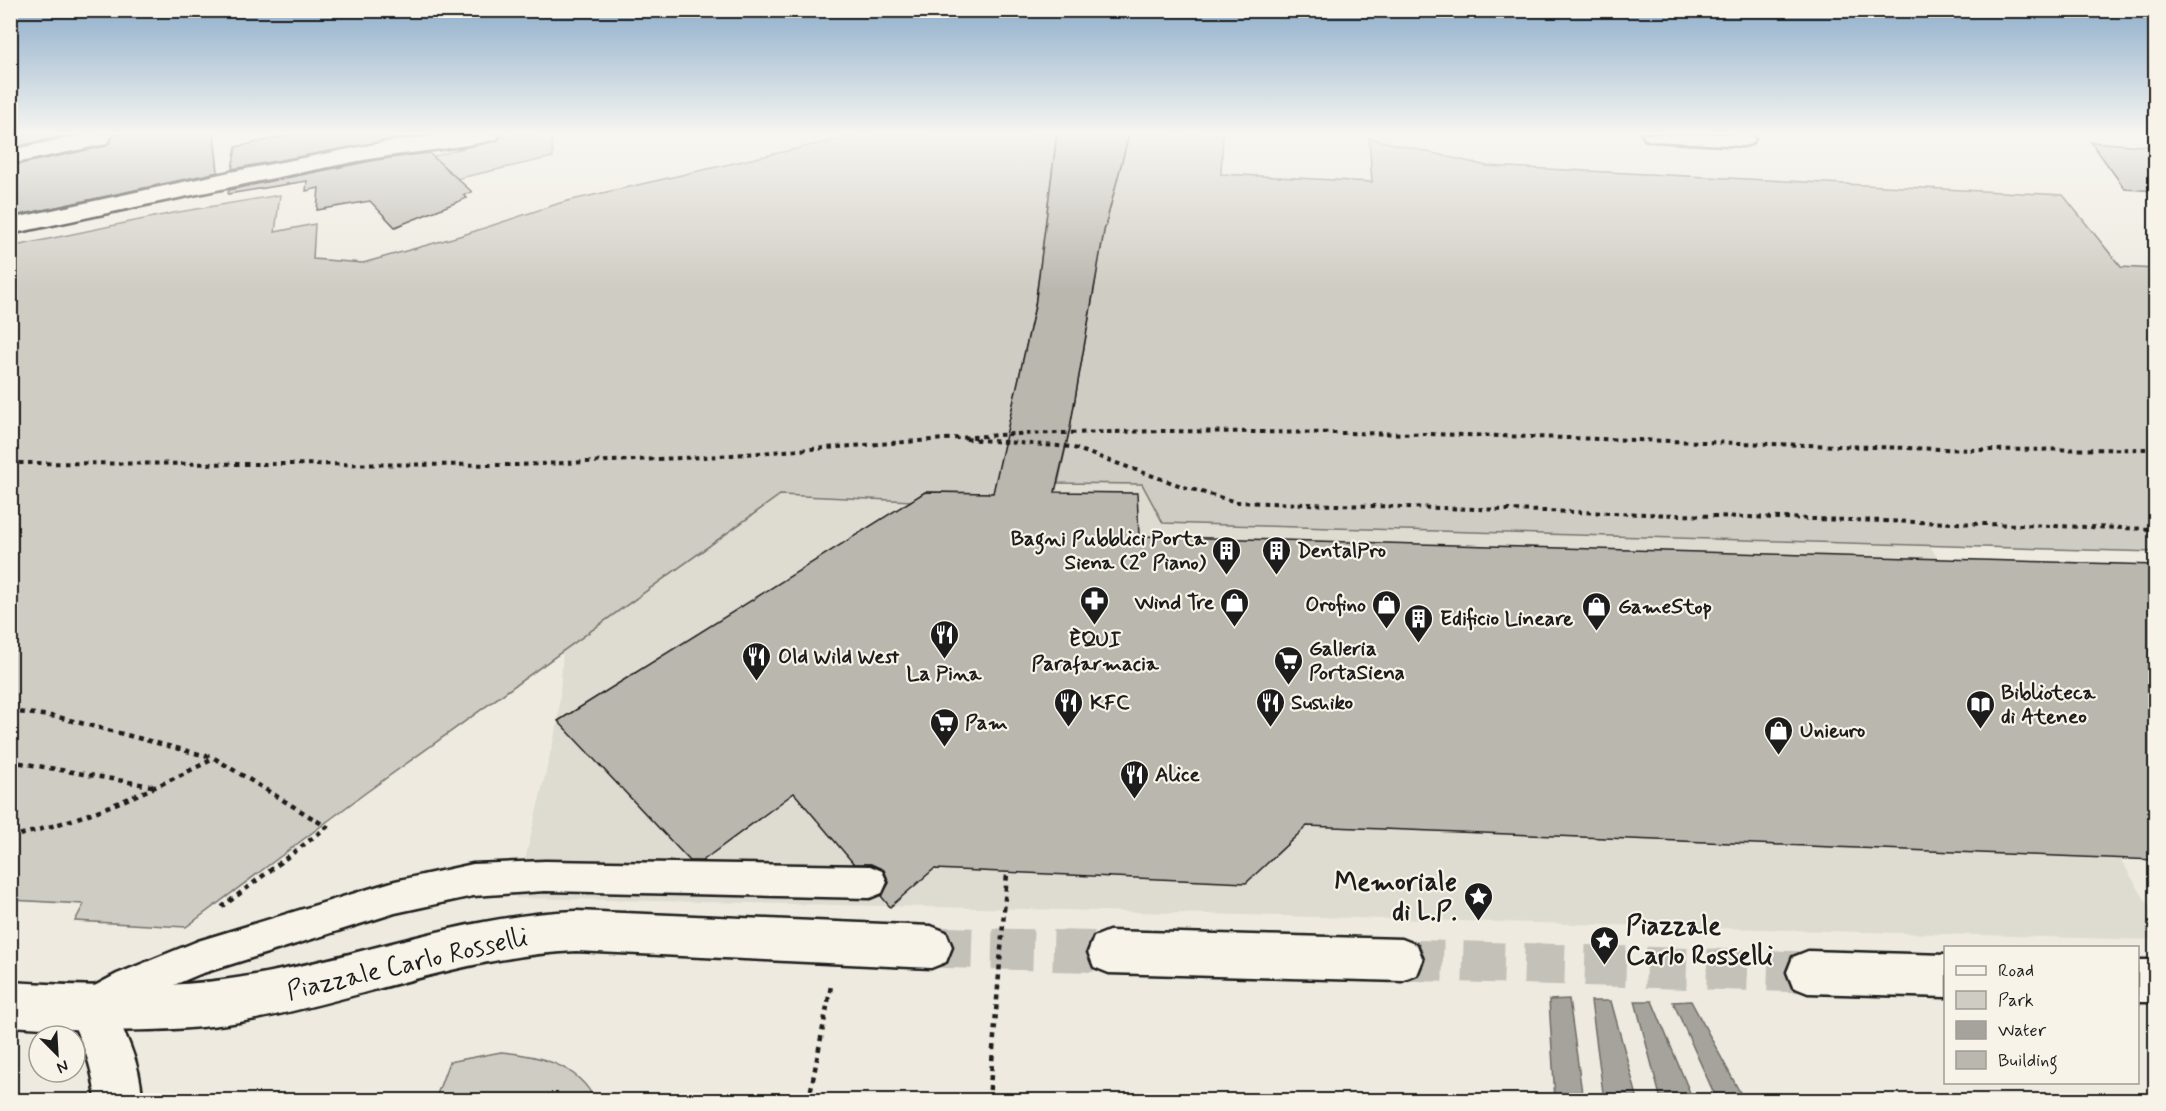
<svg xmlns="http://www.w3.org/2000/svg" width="2166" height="1111" font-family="Mynerve,sans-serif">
  <rect width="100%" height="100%" fill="#eeeae0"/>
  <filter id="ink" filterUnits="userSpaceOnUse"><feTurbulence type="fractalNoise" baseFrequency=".0167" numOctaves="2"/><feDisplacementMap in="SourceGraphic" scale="12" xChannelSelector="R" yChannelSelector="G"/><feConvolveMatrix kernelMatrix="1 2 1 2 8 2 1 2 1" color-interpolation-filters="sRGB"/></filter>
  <g filter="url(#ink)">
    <path fill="#dedbd1" d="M 995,482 L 1142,484 L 1163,523 L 1930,546 L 2155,916 L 2156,940 L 1027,909 L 516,898 L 558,721 L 563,650 L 780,495 L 913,501 L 925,492 L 993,493 Z"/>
    <path fill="#cfccc3" stroke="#767470" stroke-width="1.5" d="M 517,134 L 551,134 L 553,157 L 451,180 L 431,169 L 435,156 Z
      M 861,134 L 1057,134 L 1035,306 L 994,493 L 925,492 L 913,501 L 780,495 L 364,794 L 186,927 L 75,921 L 84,904 L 11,900 L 10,247 L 173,213 L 280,195 L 275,232 L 315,224 L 313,259 L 363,263 L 463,235 L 563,202 Z
      M 1129,134 L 1223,134 L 1221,174 L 1372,182 L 1369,138 L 1487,166 L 2063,195 L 2121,267 L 2155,269 L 2155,552 L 1163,523 L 1142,484 L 1058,483 L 1070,428 L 1104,232 Z
      M 501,1052 C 537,1055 578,1064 595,1100 L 435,1100 L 449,1062 Z"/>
    <path fill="#a6a39d" stroke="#6f6d69" stroke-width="1.5" d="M 1569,999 L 1583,1100 L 1555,1100 L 1549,1000 Z
      M 1591,1001 L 1611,1001 L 1638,1100 L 1604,1100 Z
      M 1635,1001 L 1652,1001 L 1693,1100 L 1661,1100 Z
      M 1691,1001 L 1744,1100 L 1717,1100 L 1673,1002 Z"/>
    <path fill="#bab7af" stroke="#1c1c1c" stroke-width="1.5" d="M 10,134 L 73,134 L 10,148 Z
      M 115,134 L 214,134 L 218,172 L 10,217 L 10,166 L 106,146 Z
      M 295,134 L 410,134 L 412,136 L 232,169 L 236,147 Z
      M 1057,134 L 1129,134 L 1104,231 L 1070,428 L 1055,492 L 1137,493 L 1139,536 L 2156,565 L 2156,860 L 1307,826 L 1246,883 L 934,869 L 890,907 L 881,896 L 889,883 L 884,870 L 871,864 L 854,864 L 794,793 L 702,861 L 690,861 L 558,721 L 925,492 L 993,493 L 1035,306 Z
      M 2091,142 L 2156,147 L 2156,191 L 2125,189 Z
      M 429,153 L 472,192 L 463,195 L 467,198 L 395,227 L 370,201 L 317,210 L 319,188 L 306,191 L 307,181 L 228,194 L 229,190 L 271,181 L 376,160 Z"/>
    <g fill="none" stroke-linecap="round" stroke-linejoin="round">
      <path stroke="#c4c1b9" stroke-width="41" stroke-dasharray="41 20" stroke-linecap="butt" d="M 931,947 L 1109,952
        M 1402,960 L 1808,972"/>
      <defs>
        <path id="service" d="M 545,861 L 870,866 L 882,871 L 887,882 L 882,893 L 870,898 L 545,891 L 473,896 L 395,913 L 200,974 L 143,998 L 100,1021 L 87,1016 L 82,1003 L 87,990 L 117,974 L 198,941 L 395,881 L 473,864 Z"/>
        <path id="minor" d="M 86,134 L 113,134 L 106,144 L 10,164 L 10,150 Z
          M 450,134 L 500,134 L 497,139 C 451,150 404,152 358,161 C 242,184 126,209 10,234 L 10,219 L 230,172 L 386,142 Z
          M 1642,134 L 1751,134 L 1755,139 L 1751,144 L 1743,146 L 1653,141 L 1645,139 Z"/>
        <path id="tertiary" d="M 89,987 L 104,994 C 123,1027 141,1062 142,1100 L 96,1100 C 92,1060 82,1045 67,1009 L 74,994 Z"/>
        <path id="secondary" d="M 576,911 L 931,926 L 946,932 L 952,947 L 946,962 L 931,968 L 576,951 C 466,956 363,998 256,1019 C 174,1035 93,1031 10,1026 L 10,982 C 93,987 174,990 255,975 C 363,956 466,915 576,911 Z
          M 1109,931 L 1402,939 L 1417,945 L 1423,960 L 1417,975 L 1402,981 L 1109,973 L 1094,967 L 1088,952 L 1094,937 Z
          M 1808,951 L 1946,955 L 1946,997 L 1808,993 L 1793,987 L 1787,972 L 1793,957 Z
          M 2138,960 L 2156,960 L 2156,1002 L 2138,1002 Z"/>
      </defs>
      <use href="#service" stroke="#1c1c1c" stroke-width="5"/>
      <use href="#minor" stroke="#1c1c1c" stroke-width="5"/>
      <use href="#tertiary" stroke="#1c1c1c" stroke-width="5"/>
      <use href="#secondary" stroke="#1c1c1c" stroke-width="5"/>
      <path stroke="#1c1c1c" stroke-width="4" stroke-dasharray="4.5 4.5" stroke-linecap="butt" d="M 966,439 L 1071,447 L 1184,487 L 1236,502 L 2156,529
        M 10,463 L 517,465 L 705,457 L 1012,434 L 1165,431 L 1431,434 L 1976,450 L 2156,449"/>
      <path stroke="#1c1c1c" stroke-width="4.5" stroke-dasharray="5 5" stroke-linecap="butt" d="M 10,711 L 58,717 L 214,758 L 327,827 L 222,907
        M 10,761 L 157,787
        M 10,837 C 82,821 148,792 213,759
        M 809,1100 L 831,986
        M 989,1100 L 1007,874"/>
      <use href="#service" fill="#f7f3e8" fill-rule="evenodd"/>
      <use href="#minor" fill="#f7f3e8" fill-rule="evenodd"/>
      <use href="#tertiary" fill="#f7f3e8" fill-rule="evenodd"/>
      <use href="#secondary" fill="#f7f3e8" fill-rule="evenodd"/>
    </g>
  </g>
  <linearGradient id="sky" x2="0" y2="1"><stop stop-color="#8dadca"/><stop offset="0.46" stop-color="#f7f6f1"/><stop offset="1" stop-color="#f7f6f1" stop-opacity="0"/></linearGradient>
  <rect width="2166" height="290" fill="url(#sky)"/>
  <defs>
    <symbol id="building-pin" viewBox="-11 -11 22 30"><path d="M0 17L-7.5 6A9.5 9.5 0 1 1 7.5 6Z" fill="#1c1c1c" stroke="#f7f3e8"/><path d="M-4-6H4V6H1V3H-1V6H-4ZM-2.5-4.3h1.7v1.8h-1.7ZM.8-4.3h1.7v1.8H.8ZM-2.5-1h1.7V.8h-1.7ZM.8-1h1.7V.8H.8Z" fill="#fff"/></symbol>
    <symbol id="pharmacy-pin" viewBox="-11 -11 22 30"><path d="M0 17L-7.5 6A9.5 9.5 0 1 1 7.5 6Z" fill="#1c1c1c" stroke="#f7f3e8"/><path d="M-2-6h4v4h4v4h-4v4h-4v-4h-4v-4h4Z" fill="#fff"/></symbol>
    <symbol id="shop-pin" viewBox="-11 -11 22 30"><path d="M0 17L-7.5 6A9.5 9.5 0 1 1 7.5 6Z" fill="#1c1c1c" stroke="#f7f3e8"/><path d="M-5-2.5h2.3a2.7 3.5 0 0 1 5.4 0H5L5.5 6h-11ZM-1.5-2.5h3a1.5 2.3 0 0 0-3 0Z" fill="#fff"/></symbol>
    <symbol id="restaurant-pin" viewBox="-11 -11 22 30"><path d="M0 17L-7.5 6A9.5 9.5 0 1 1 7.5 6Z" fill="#1c1c1c" stroke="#f7f3e8"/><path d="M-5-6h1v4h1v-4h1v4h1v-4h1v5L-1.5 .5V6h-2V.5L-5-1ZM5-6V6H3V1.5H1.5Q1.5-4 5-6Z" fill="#fff"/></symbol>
    <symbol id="supermarket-pin" viewBox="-11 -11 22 30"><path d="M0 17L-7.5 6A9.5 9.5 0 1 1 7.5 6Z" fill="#1c1c1c" stroke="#f7f3e8"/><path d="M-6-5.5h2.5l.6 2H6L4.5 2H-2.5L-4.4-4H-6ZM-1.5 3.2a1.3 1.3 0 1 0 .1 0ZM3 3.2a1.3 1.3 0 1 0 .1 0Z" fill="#fff"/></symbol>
    <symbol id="library-pin" viewBox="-11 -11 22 30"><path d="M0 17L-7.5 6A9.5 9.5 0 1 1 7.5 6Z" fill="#1c1c1c" stroke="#f7f3e8"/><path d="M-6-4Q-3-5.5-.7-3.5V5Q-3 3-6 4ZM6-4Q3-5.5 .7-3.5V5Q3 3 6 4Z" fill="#fff"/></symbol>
    <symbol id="sight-pin" viewBox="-11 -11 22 30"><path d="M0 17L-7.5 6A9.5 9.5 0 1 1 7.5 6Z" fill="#1c1c1c" stroke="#f7f3e8"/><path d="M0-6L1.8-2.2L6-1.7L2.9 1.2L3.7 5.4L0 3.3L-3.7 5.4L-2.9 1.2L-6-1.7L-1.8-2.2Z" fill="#fff"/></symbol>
  </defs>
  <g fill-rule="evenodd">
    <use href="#building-pin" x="1210" y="534" width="33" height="45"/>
    <use href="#building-pin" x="1260" y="534" width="33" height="45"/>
    <use href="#pharmacy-pin" x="1078" y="584" width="33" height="45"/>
    <use href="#shop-pin" x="1218" y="586" width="33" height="45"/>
    <use href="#shop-pin" x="1370" y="588" width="33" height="45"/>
    <use href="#shop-pin" x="1580" y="590" width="33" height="45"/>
    <use href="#building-pin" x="1402" y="602" width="33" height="45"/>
    <use href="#restaurant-pin" x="928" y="618" width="33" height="45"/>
    <use href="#restaurant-pin" x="740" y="640" width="33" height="45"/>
    <use href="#supermarket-pin" x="1272" y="644" width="33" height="45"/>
    <use href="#restaurant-pin" x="1052" y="686" width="33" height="45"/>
    <use href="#restaurant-pin" x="1254" y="686" width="33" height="45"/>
    <use href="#library-pin" x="1964" y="688" width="33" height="45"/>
    <use href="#supermarket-pin" x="928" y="706" width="33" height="45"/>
    <use href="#shop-pin" x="1762" y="714" width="33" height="45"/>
    <use href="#restaurant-pin" x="1118" y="758" width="33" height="45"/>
    <use href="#sight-pin" x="1462" y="880" width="33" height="45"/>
    <use href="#sight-pin" x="1588" y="924" width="33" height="45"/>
  </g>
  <g text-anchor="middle" stroke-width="4.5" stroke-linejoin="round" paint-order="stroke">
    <g font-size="21" font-weight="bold" fill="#1c1c1c" stroke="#f7f3e8" text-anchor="start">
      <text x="1206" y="545" text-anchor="end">Bagni Pubblici Porta<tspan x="1206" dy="24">Siena (2° Piano)</tspan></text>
      <text x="1297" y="557">DentalPro</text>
      <text x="1214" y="609" text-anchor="end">Wind Tre</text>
      <text x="1366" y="611" text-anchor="end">Orofino</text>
      <text x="1618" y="613">GameStop</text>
      <text x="1440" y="625">Edificio Lineare</text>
      <text x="1095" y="646" text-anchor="middle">ÈQUI<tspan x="1095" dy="24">Parafarmacia</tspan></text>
      <text x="1309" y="655">Galleria<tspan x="1309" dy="24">PortaSiena</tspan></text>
      <text x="778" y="663">Old Wild West</text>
      <text x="944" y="680" text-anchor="middle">La Pina</text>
      <text x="2001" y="699">Biblioteca<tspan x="2001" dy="24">di Ateneo</tspan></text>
      <text x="1090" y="709">KFC</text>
      <text x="1291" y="709">Sushiko</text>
      <text x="965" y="729">Pam</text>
      <text x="1800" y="737">Unieuro</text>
      <text x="1155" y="781">Alice</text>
    </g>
    <g font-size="26" font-weight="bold" fill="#1c1c1c" stroke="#f7f3e8" text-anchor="end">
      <text x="1457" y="890">Memoriale<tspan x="1457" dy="30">di L.P.</tspan></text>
      <text x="1626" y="934" text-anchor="start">Piazzale<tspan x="1626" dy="30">Carlo Rosselli</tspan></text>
    </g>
    <g font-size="26" fill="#1c1c1c" stroke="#f7f3e8">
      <text transform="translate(407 963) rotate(-13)" y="9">Piazzale Carlo Rosselli</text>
    </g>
  </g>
  <rect width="2166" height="1111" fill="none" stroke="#f7f3e8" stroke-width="36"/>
  <rect x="18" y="18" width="2130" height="1075" fill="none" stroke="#1c1c1c" stroke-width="2" filter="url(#ink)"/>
  <rect x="1944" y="946" width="195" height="138" fill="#f7f3e8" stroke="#9f9d96" stroke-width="1.5"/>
  <rect x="1956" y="966" width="30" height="9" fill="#f7f3e8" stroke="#9f9d96" stroke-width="1.5"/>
  <text x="1998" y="976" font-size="18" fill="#1c1c1c">Road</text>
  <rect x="1956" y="991" width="30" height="18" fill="#cfccc3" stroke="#9f9d96" stroke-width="1.5"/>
  <text x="1998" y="1006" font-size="18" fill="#1c1c1c">Park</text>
  <rect x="1956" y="1021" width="30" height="18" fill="#a6a39d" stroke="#9f9d96" stroke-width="1.5"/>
  <text x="1998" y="1036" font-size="18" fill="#1c1c1c">Water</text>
  <rect x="1956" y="1051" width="30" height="18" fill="#bab7af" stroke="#9f9d96" stroke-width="1.5"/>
  <text x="1998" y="1066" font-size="18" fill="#1c1c1c">Building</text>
  <g transform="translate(57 1054) rotate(156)"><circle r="28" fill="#f7f3e8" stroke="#9f9d96" stroke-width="1.5"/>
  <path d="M0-4.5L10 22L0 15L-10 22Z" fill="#1c1c1c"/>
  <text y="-9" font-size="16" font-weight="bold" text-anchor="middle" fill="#1c1c1c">N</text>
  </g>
</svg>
